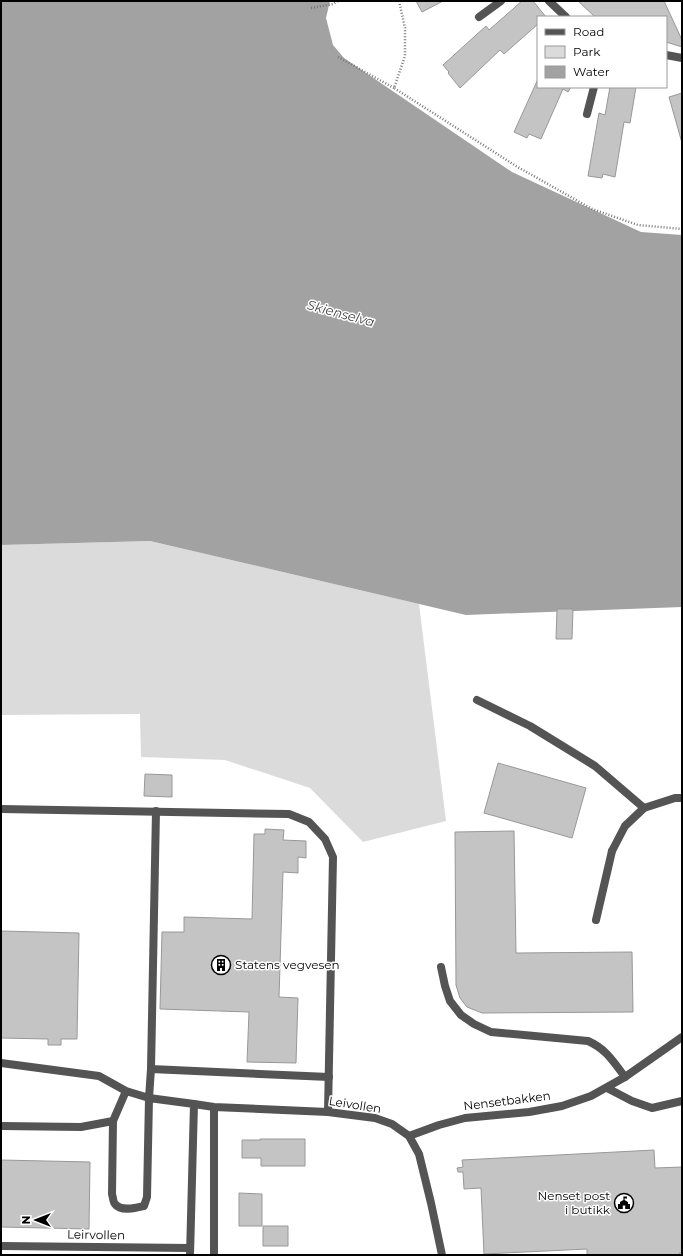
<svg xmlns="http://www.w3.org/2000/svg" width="683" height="1256" font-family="Montserrat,sans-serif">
  <rect width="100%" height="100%" fill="#fff"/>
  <path fill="#dbdbdb" d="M 150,541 L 419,604 L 446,821 L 363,842 L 310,788 L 225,760 L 141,757 L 140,714 L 1,715 L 1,545 Z"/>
  <path fill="#a2a2a2" d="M 1,1 L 330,1 L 326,18 L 333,45 L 344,58 L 512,172 L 641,232 L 682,235 L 682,607 L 466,615 L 150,541 L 1,545 Z"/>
  <path fill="#c4c4c4" stroke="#989898" d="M 416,1 L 443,1 L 422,12 Z
    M 522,1 L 533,1 L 546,17 L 538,17 L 538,24 L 504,54 L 500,50 L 460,88 L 448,73 L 449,72 L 443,65 L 486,26 L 489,30 Z
    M 578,1 L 664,1 L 682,40 L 682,47 L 666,42 L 666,17 L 595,17 Z
    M 538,79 L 538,87 L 571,87 L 568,92 L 563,89 L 541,139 L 529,134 L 527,138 L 514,132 Z
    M 610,87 L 636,87 L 630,123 L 624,122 L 615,177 L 603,174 L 602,178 L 588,176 L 599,113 L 605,115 Z
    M 682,93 L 682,143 L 669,97 Z
    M 557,609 L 573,609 L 572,639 L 556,639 Z
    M 498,763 L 586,788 L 572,838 L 484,813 Z
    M 145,774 L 172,775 L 172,797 L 144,796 Z
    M 265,829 L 284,830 L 283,840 L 306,841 L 306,858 L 298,857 L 298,873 L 283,872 L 279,997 L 298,998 L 296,1063 L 247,1062 L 249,1012 L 160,1009 L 162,932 L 184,932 L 184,917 L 252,919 L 254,834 L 265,834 Z
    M 514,831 L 516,953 L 632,952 L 633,1012 L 482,1013 L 467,1007 L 460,998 L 456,985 L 455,832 Z
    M 1,931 L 79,933 L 77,1039 L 61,1039 L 61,1045 L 48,1045 L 48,1039 L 1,1038 Z
    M 260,1139 L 305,1139 L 305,1166 L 261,1166 L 261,1158 L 242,1158 L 242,1140 L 260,1140 Z
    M 654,1150 L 655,1168 L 682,1167 L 682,1253 L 679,1253 L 680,1255 L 587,1255 L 587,1249 L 484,1254 L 481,1188 L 464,1189 L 463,1172 L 458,1172 L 457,1168 L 463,1167 L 462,1160 Z
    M 1,1160 L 90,1162 L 89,1229 L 1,1227 Z
    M 239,1193 L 262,1194 L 262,1226 L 239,1226 Z
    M 263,1226 L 288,1226 L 288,1246 L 263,1246 Z"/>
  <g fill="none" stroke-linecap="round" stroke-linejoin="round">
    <path stroke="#767676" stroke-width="2.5" stroke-dasharray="1 2" stroke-linecap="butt" d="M 399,1 L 405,28 L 405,56 L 394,88 L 516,166 L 592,209 L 638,225 L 682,229
      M 311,8 L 333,4 L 338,1
      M 338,57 L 394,88"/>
    <path stroke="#545454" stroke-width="8" d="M 479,17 L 501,1
      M 587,114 L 594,87
      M 477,700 L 530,726 L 595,766 L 644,808
      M 596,920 L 612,851
      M 441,967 L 445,986 L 450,1001 L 461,1015 L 474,1024 L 491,1032 L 588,1041 C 606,1049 613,1061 625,1077
      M 1,1063 L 99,1076 L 126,1091 L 149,1098 L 194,1104 L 190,1255
      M 151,1069 L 329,1077
      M 113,1121 L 112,1194 C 113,1197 113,1202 115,1204 C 121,1212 136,1208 144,1206 L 147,1197 L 149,1098 L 151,1069 L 156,811
      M 1,1126 L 81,1127 L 113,1121 L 126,1091
      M 1,1246 L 190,1248"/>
    <path stroke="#545454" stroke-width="8" d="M 549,1 L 566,17
      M 666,55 L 682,58
      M 1,809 L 289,814 L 309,822 L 325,839 L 333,857 L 328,1112
      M 612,851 L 625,826 L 644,808 L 675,798 L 682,798
      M 607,1088 L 632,1101 L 652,1108 L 682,1101
      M 194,1104 L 214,1107 L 328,1112 L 375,1118 L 392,1124 L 409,1136 L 419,1154 L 431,1203 L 442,1255
      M 214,1107 L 214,1255
      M 409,1136 L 439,1125 L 465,1118 L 529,1112 L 562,1106 L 591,1096 L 625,1077 L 682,1037"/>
  </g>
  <defs>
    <symbol id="building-ring" viewBox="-11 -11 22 22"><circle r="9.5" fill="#fff" stroke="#000" stroke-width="1.5"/><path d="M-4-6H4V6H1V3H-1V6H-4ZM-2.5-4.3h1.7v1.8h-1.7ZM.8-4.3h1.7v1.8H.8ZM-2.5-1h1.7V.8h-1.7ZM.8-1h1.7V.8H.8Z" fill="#000"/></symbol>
    <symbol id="civic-ring" viewBox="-11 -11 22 22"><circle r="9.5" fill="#fff" stroke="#000" stroke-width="1.5"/><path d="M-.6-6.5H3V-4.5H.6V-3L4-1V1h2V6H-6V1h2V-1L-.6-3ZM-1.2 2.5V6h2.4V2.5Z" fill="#000"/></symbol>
  </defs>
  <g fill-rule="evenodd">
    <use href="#building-ring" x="210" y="954" width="22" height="22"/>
    <use href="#civic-ring" x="613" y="1192" width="22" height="22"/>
  </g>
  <g text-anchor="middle" stroke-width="3" stroke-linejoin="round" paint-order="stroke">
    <g font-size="12" fill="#000" stroke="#fff" text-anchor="start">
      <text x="235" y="969">Statens vegvesen</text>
      <text x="610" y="1200" text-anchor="end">Nenset post<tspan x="610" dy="14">i butikk</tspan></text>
    </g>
    <g font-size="12" fill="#000" stroke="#fff">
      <text transform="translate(507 1101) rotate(-7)" y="4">Nensetbakken</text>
      <text transform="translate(355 1105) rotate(9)" y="4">Leivollen</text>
      <text transform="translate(96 1235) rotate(1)" y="4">Leirvollen</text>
    </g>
    <g font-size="13" font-style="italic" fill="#434343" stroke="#fff">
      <text transform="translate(341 313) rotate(15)" y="5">Skienselva</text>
    </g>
  </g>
  <rect width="683" height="1256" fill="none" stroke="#000000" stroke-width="4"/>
  <rect x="537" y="16" width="130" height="72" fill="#ffffff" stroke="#999999"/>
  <rect x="545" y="29" width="20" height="6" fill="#545454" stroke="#999999"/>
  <text x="573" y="36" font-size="12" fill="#000000">Road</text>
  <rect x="545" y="46" width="20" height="12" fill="#dbdbdb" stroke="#999999"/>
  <text x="573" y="56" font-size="12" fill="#000000">Park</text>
  <rect x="545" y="66" width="20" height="12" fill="#a2a2a2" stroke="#999999"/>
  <text x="573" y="76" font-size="12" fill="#000000">Water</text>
  <g transform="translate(36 1220) rotate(270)" stroke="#ffffff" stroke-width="3" paint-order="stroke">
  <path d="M0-3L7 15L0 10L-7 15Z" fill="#000000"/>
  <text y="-6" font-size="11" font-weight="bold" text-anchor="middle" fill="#000000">N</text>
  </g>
</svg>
